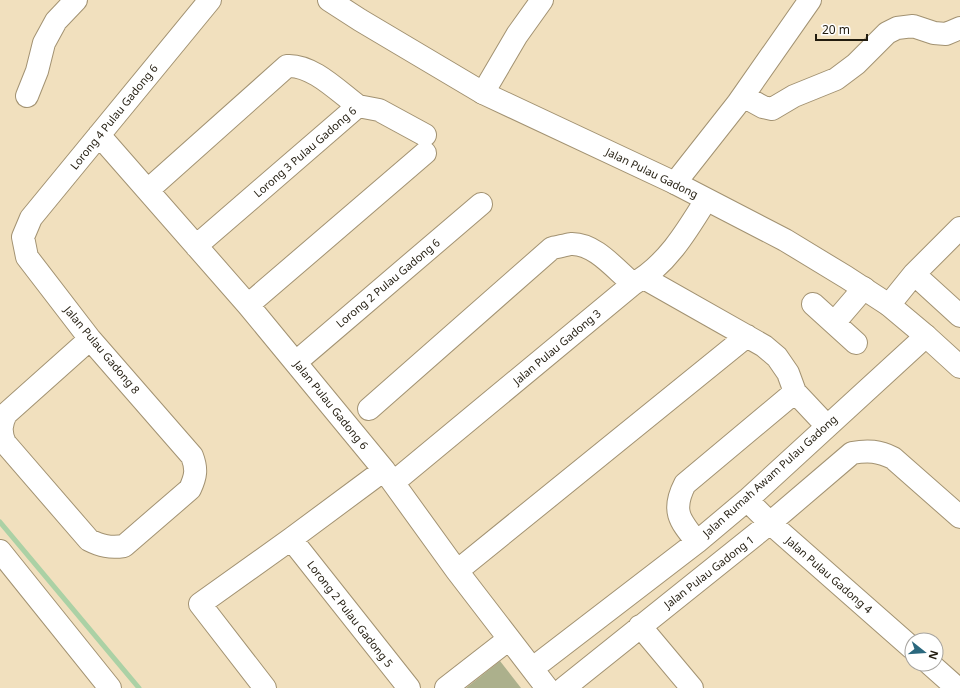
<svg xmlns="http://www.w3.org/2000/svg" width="960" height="688" font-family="'Noto Sans',sans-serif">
  <rect width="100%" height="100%" fill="#f1e0be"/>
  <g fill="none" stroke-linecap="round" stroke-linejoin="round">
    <path stroke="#abd1a5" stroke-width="5" d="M 0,522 L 139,688"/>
  </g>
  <path fill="#acb08c" d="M 500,661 L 521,688 L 466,688 Z"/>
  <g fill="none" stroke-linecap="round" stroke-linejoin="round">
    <defs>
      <path id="minor" d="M 483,93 L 517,35 L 542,0
        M 27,96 L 37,71 L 44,43 L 56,21 L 76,0
        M 743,96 L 763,107 L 772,109 L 794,96 L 836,79 L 856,64 L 887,33 L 897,28 L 913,26 L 934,33 L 946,34 L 960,28
        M 99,135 L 248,305 L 384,470 L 457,571 L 547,688
        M 675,183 L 738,103 L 810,0
        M 148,190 L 287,66 C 312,64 339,92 358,106
        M 196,246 L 358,106 L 379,110 L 425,135
        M 914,274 L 960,316
        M 644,278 L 764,346 L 777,357 L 788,373 L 795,392 L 826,425
        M 813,304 L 856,343
        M 248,305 L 425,153
        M 889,305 L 914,274 L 960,228
        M 834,323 L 864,288
        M 90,339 L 6,414 C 1,424 0,432 5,443 L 89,540 C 101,546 110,548 124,546 L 190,489 C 196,476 197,469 192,456 L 90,339 L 27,257 L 23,237 L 31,218 L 210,0
        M 296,362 L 481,204
        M 369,409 L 552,248 C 558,247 565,245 571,244 C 595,243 616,270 633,284
        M 394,482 L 633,284 C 666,266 687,231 706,200
        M 747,500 L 770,523 L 912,648
        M 291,539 L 409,688
        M 697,542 C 680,521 671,511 685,484 L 795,392
        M 0,551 L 110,688
        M 457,571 L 747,336
        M 640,626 L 692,688
        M 930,664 L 957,688
        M 533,668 L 697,542 L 747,500 L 926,336
        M 265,688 L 200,604 L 291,539 L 384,470
        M 446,688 L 509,639
        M 564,688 L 770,523 L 852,453 C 868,450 879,451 893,458 L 960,517"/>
      <path id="major" d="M 329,0 L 360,20 L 483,93 L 675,183 L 785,240 L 846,277 L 889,305 L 926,336 L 960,367"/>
    </defs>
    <use href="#minor" stroke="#a29272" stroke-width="24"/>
    <use href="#major" stroke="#a29272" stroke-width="24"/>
    <use href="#minor" stroke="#fff" stroke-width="22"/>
    <use href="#major" stroke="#fff" stroke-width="22"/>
  </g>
  <g text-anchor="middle" stroke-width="3" stroke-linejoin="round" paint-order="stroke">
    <g font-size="11" fill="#221c0f" stroke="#fff">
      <text transform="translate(114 117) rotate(-51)" y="4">Lorong 4 Pulau Gadong 6</text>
      <text transform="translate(305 152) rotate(-41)" y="4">Lorong 3 Pulau Gadong 6</text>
      <text transform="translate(652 173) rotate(26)" y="4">Jalan Pulau Gadong</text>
      <text transform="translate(388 283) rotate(-40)" y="4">Lorong 2 Pulau Gadong 6</text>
      <text transform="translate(557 347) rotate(-40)" y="4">Jalan Pulau Gadong 3</text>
      <text transform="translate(102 350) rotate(50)" y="4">Jalan Pulau Gadong 8</text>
      <text transform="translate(331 405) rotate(51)" y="4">Jalan Pulau Gadong 6</text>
      <text transform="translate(770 476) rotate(-42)" y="4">Jalan Rumah Awam Pulau Gadong</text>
      <text transform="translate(709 572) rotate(-38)" y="4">Jalan Pulau Gadong 1</text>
      <text transform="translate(829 575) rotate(41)" y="4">Jalan Pulau Gadong 4</text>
      <text transform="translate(350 614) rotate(52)" y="4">Lorong 2 Pulau Gadong 5</text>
    </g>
  </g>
  <g transform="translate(924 652) rotate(107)"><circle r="19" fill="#ffffff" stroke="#a7a49f"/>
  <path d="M0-3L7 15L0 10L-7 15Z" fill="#2a687e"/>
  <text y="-6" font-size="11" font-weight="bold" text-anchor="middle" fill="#221c0f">N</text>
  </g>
  <path d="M816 34v6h51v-6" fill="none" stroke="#221c0f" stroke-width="2"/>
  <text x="822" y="34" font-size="12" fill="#221c0f" stroke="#ffffff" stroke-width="3" paint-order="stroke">20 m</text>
</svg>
